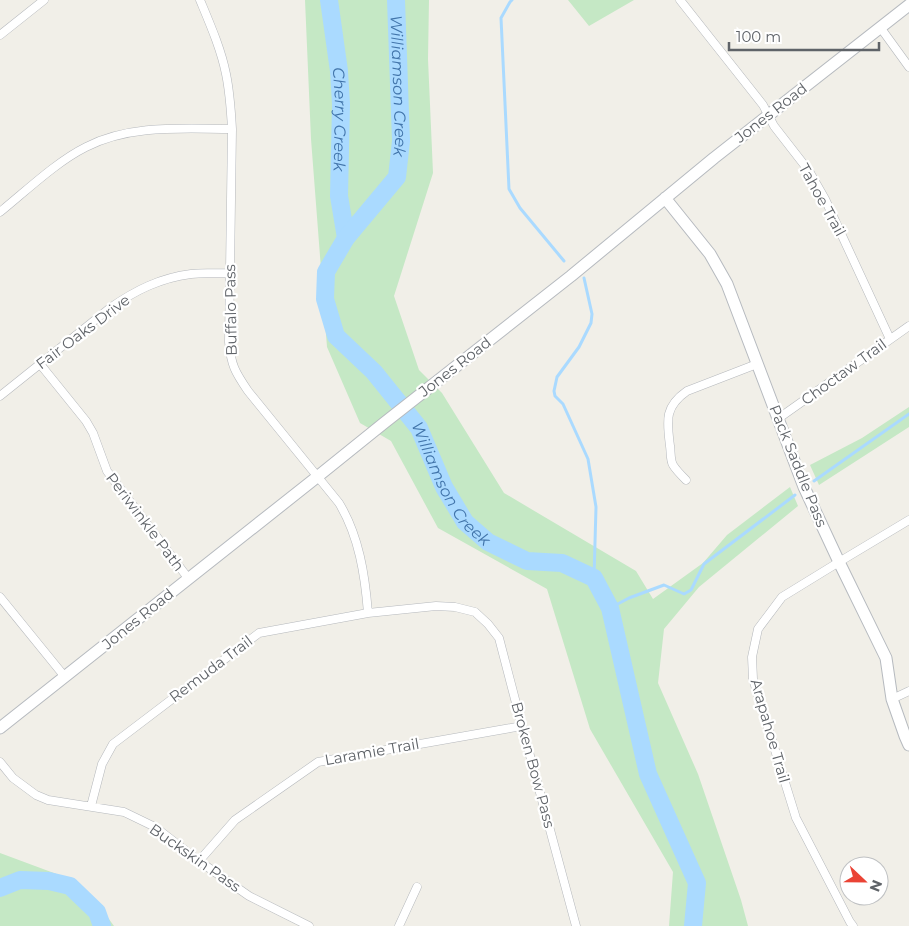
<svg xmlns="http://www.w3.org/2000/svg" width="909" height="926" font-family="Montserrat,sans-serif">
  <rect width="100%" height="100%" fill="#f1efe8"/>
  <path fill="#c5e8c5" d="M 305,0 L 429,0 L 428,59 L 433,173 L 394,296 L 419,370 L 442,393 L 504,493 L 636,571 L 653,599 L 703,563 L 727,535 L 790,487 L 798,506 L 699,587 L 664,629 L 658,683 L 698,774 L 741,900 L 748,926 L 669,926 L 673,872 L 590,729 L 547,589 L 438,528 L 391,441 L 360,423 L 327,347 L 311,139 Z
    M 568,0 L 634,0 L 589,26 Z
    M 909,407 L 909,427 L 819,485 L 810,465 L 862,438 Z
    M 0,853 L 70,879 L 92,896 L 114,926 L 0,926 Z"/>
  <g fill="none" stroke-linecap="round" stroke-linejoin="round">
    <path stroke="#aadaff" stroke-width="3" d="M 512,0 L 510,2 L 501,18 L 509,189 L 520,208 L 564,261
      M 584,278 L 592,314 L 591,323 L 579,347 L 557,377 L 554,391 L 555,396 L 563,404 L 588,459 L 596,507 L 594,578
      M 814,481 L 909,414
      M 610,608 L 629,598 L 664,585 L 684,594 L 691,590 L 704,564 L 795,495"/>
    <g stroke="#aadaff" stroke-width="18">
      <path id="s1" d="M 329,0 L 339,71 L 341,104 L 339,196 L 346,238"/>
      <path id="s2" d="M 396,0 L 401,141 L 397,177 L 346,238 L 326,272 L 325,299 L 336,336 L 374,372 L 419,428 L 444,487 L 465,522 L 488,542 L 527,561 L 562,563 L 594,578 L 610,608 L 648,774 L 697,883 L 693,926"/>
      <path d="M 0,888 L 20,880 L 49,881 L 70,886 L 97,912 L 102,926"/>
    </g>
    <defs>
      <path id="street" d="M 200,0 C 210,24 221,49 226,74 C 230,93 231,111 232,129 L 229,342 C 231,365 235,372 248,391 L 339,503 C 359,536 365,575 368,613
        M 680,0 L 763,105 L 774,126 L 809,171 L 825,199 L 890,339
        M 880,27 L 909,67
        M 0,35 L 44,0
        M 0,212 C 26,191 56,162 86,147 C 131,124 183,129 232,129
        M 40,364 L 86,421 L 93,433 L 107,471 L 188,578
        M 0,396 L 110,308 C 136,290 160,278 191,274 C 204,273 217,273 230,273
        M 779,418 L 909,326
        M 686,480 C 682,476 676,470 673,465 C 670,460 671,452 670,446 C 667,421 664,407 687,391 L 757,364
        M 0,597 L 65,677
        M 892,699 L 909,691
        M 0,762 L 13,778 L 36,795 L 48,800 L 124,812 L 155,827 L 199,861 L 249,896 L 309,926
        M 91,806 L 102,764 L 113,744 L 259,633 L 368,613 L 436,606 L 455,607 L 475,612 L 488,624 L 499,638 L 522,726 L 576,926
        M 199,861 L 235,820 L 318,762 L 522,726
        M 399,926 L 417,887
        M 853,926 L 850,922 L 796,818 L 753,679 L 752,657 L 758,629 L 782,597 L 839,562 L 909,520"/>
      <path id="secondary" d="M 665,198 L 710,254 L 727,284 L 804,487 L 839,562 L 886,658 L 892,699 L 905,736 L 909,745
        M 0,728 L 317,477 L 384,423 L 571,276 L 714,158 L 909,5"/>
    </defs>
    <use href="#street" stroke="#b5b8bc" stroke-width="9"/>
    <use href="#secondary" stroke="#b6babf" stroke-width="13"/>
    <use href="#street" stroke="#fff" stroke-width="8"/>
    <use href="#secondary" stroke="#fff" stroke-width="11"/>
  </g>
  <g text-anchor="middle" stroke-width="4.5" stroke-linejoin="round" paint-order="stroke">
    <g font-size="15" fill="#5f6368" stroke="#fff">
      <text transform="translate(771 113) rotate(-38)" y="5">Jones Road</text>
      <text transform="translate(822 200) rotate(61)" y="5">Tahoe Trail</text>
      <text transform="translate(231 310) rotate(-91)" y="5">Buffalo Pass</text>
      <text transform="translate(83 332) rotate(-37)" y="5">Fair Oaks Drive</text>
      <text transform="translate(455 367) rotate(-38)" y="5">Jones Road</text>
      <text transform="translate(844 372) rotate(-36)" y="5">Choctaw Trail</text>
      <text transform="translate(798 466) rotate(68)" y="5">Pack Saddle Pass</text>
      <text transform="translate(145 522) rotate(53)" y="5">Periwinkle Path</text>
      <text transform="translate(138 619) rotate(-39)" y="5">Jones Road</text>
      <text transform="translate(211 669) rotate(-37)" y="5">Remuda Trail</text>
      <text transform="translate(770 731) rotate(74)" y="5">Arapahoe Trail</text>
      <text transform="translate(372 752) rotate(-10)" y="5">Laramie Trail</text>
      <text transform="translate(533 765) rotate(75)" y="5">Broken Bow Pass</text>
      <text transform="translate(195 858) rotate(35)" y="5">Buckskin Pass</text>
    </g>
    <g font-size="16" font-style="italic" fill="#4174aa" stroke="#fff">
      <text dy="6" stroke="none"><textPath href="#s2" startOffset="86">Williamson Creek</textPath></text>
      <text dy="6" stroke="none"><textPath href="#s1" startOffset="120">Cherry Creek</textPath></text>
      <text dy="6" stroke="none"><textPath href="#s2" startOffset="551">Williamson Creek</textPath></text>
    </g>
  </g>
  <g transform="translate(864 881) rotate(112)"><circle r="24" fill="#ffffff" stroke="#bfc1c3"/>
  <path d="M0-4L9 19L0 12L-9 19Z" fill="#ea4335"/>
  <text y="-8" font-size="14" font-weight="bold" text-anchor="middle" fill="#5f6368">N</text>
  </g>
  <path d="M729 42v8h150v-8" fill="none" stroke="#5f6368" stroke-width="2.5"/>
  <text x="736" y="42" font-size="15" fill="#5f6368" stroke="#ffffff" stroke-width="4" paint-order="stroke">100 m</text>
</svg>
